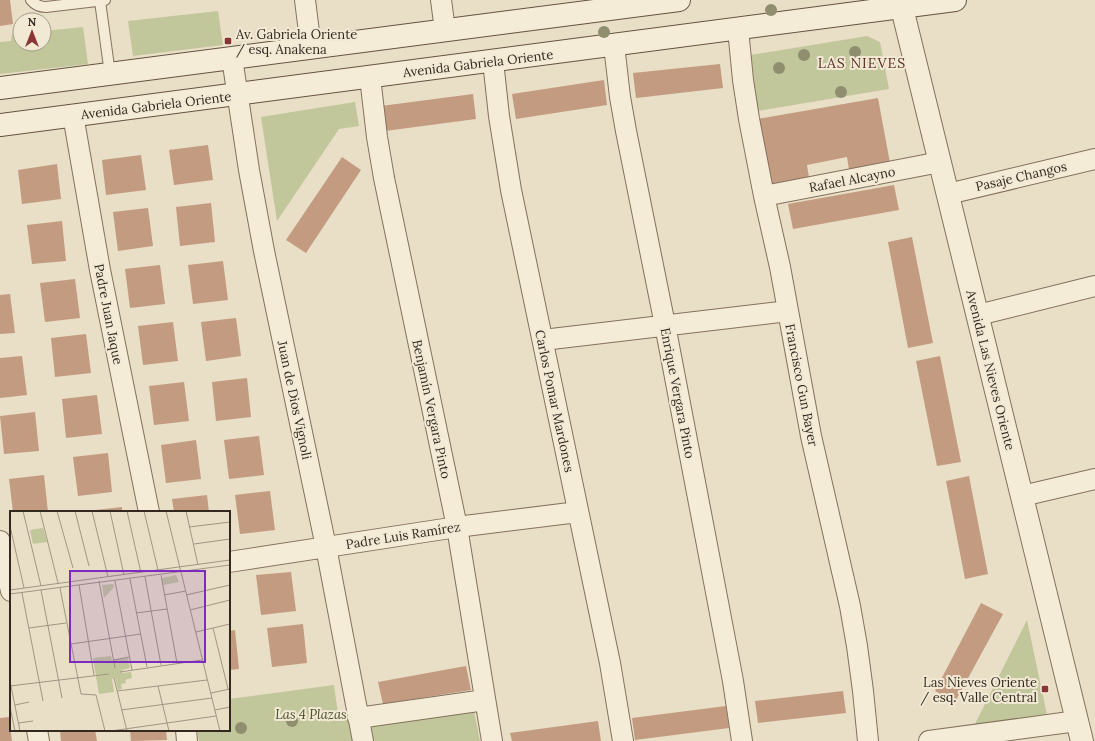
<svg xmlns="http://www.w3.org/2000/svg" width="1095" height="741" font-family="Lora,serif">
  <rect width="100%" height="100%" fill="#e9dec6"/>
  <path fill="#c2c69b" d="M 218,11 L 223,45 L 133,56 L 128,21 Z
    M 83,27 L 88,64 L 0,74 L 0,42 L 11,41 L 12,34 L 20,33 L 20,44 L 44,44 L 44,31 Z
    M 867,36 L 880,42 L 889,89 L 758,111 L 751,55 Z
    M 355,102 L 359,126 L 339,129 L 277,221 L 261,117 Z
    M 1027,620 L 1047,715 L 974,726 Z
    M 334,685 L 339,721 L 472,701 L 480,741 L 199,741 L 197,730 L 229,730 L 229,699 Z"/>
  <path fill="#c39b80" d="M 0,0 L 10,0 L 13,24 L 0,26 Z
    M 720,64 L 723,88 L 636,98 L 633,73 Z
    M 604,80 L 607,105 L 516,119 L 512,94 Z
    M 473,94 L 476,119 L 385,131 L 381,106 Z
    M 878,98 L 890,163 L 849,170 L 847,157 L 807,165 L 809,178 L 772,185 L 757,119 Z
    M 208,145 L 213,180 L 174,185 L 169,150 Z
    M 141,155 L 146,190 L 106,195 L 102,160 Z
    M 342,157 L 361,170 L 306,253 L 286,240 Z
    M 57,164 L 61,199 L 22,204 L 18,170 Z
    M 894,185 L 899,210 L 793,229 L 788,204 Z
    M 211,203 L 215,242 L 180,246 L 176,207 Z
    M 148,208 L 153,246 L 118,251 L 113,212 Z
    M 62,221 L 66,261 L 32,264 L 27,225 Z
    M 912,237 L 933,343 L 908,348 L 888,242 Z
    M 223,261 L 228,300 L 193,304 L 188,265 Z
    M 160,265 L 165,304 L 130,308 L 125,269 Z
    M 75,279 L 80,318 L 45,322 L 40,283 Z
    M 10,294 L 15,333 L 0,334 L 0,295 Z
    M 236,318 L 241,356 L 206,361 L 201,322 Z
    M 173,322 L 178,361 L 143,365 L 138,326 Z
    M 86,334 L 91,373 L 55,377 L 51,338 Z
    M 22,356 L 27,395 L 0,398 L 0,358 Z
    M 940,356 L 961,462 L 937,466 L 916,361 Z
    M 247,378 L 251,417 L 216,421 L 212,382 Z
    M 184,382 L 189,421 L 154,425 L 149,386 Z
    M 97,395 L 102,434 L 66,438 L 62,399 Z
    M 35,412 L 39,451 L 4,454 L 0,416 Z
    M 259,436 L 264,475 L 229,479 L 224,440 Z
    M 196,440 L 201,479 L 166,483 L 161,445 Z
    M 108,453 L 112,492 L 78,496 L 73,457 Z
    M 44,475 L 48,512 L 13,512 L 9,479 Z
    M 969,476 L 988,574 L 965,579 L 946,481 Z
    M 270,491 L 275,530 L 240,534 L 235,495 Z
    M 207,495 L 209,512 L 174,512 L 172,499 Z
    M 122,507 L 122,512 L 87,512 L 87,511 Z
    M 291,572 L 296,611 L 261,615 L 256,575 Z
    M 981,603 L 1003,614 L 955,702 L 935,691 Z
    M 303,624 L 307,663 L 272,667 L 267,628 Z
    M 235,630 L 239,669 L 229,670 L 229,631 Z
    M 466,666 L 471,690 L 383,704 L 378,682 Z
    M 843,691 L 846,713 L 758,723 L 755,701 Z
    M 726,706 L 729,728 L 635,740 L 632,718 Z
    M 9,717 L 12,741 L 0,741 L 0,718 Z
    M 598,721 L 601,741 L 512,741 L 510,733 Z
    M 60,730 L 95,730 L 97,741 L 61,741 Z
    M 130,730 L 166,730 L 167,740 L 131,741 Z"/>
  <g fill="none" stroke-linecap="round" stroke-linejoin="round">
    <defs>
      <path id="service" d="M 31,0 C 35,5 39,7 46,7 L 105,0
        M 100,1 L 110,74"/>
      <path id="minor" d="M 305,0 L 311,48
        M 441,0 L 445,30
        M 738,29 L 743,80 L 749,119 L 764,196 L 780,267 L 811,436 L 850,606 L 857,646 L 863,691 L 868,741
        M 614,45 L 620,97 L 626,131 L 665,325 L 733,681 L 742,741
        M 232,58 L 249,170 L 264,251 L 326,547 L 363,741
        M 493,61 L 499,116 L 511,190 L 610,663 L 623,741
        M 370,77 L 377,137 L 384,178 L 457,527 L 492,741
        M 73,115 L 100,270 L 149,512
        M 948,194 L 1095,159
        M 764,196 L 940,162
        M 978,315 L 1095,286
        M 543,340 L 788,311
        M 1022,496 L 1095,479
        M 0,541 L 11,591
        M 229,562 L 457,527 L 578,512
        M 358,718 L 485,700
        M 37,730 L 39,741
        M 186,730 L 187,741
        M 929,741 L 1077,721"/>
      <path id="tertiary" d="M 900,0 L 1082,741"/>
      <path id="secondary" d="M 0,88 L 679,0
        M 0,125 L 955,0"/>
    </defs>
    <use href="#service" stroke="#83715d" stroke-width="12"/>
    <use href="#minor" stroke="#83715d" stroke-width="22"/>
    <use href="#tertiary" stroke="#83715d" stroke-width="24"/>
    <use href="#secondary" stroke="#645241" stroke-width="24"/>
    <use href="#service" stroke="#f5ecd8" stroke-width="10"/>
    <use href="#minor" stroke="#f5ecd8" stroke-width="20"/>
    <use href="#tertiary" stroke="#f5ecd8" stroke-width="22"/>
    <use href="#secondary" stroke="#f5ecd8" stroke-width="22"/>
  </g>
  <g fill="#8f8f70">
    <circle cx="771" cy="10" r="6"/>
    <circle cx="604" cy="32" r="6"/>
    <circle cx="855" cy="52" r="6"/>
    <circle cx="804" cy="55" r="6"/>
    <circle cx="779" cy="68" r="6"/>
    <circle cx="841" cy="92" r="6"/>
    <circle cx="292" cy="721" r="6"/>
    <circle cx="241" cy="728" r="6"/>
  </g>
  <g fill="#8b3436" stroke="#f2e9d5" stroke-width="1.5">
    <rect x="224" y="37" width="8" height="8" rx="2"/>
    <rect x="1041" y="685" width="8" height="8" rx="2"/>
  </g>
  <g text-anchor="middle" stroke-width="4" stroke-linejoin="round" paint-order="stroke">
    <g font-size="13" fill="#342920" stroke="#f2e9d5" text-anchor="start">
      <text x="236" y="39">Av. Gabriela Oriente<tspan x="236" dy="15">/ esq. Anakena</tspan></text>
      <text x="1037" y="687" text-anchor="end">Las Nieves Oriente<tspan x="1037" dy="15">/ esq. Valle Central</tspan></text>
    </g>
    <g font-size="13" fill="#342920" stroke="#f2e9d5">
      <text transform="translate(478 63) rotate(-7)" y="5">Avenida Gabriela Oriente</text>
      <text transform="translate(156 105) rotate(-7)" y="5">Avenida Gabriela Oriente</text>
      <text transform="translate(1021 176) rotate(-13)" y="5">Pasaje Changos</text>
      <text transform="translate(852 179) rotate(-11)" y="5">Rafael Alcayno</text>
      <text transform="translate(109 314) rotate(79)" y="5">Padre Juan Jaque</text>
      <text transform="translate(991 370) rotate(76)" y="5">Avenida Las Nieves Oriente</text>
      <text transform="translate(802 385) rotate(79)" y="5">Francisco Gun Bayer</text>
      <text transform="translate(678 393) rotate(79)" y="5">Enrique Vergara Pinto</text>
      <text transform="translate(295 400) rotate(78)" y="5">Juan de Dios Vignoli</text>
      <text transform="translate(555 401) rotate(78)" y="5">Carlos Pomar Mardones</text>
      <text transform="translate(432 409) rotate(78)" y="5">Benjamín Vergara Pinto</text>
      <text transform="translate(403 535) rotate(-9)" y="5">Padre Luis Ramírez</text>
    </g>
    <g font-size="13" font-style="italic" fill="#464f29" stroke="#f2e9d5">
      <text x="311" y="719">Las 4 Plazas</text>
    </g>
    <g font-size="14" letter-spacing="1" fill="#5c2f24" stroke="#f2e9d5">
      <text x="862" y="68">LAS NIEVES</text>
    </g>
  </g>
  <g transform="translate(10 511)">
    <rect width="220" height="220" fill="#e9dec6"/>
    <path d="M 33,17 L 37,31 L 23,33 L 20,19 ZM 166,64 L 169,71 L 153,74 L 152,67 ZM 103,73 L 104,76 L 94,87 L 92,74 ZM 101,145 L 102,149 L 118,147 L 120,157 L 112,159 L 112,162 L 121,161 L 122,167 L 115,169 L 116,172 L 111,173 L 112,178 L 108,179 L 105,167 L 102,168 L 104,181 L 89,183 L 83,147 Z" fill="#c2c69b"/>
    <path fill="none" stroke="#a19684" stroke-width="1" d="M 13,0 L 31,75M 30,0 L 48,72M 47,0 L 63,57M 65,0 L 79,55M 82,0 L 98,66M 100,0 L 114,64M 117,0 L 131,62M 134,0 L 148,59M 156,0 L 210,220M 176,0 L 188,54M 0,15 L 14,77M 179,16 L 220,11M 184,33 L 220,28M 151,64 L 167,152M 135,66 L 151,154M 120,68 L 137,156M 89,70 L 105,157M 105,70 L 122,159M 69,74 L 84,164M 50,77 L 71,183 L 86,184 L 95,220M 0,79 L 220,49M 31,79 L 52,187M 12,82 L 33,190M 0,83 L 220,54M 154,84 L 176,80M 176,84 L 220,74M 180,99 L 220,89M 126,102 L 157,98M 19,117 L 56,112M 203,117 L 218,178M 186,121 L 220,113M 61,133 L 131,123M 104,149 L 119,146M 110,161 L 192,149M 104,167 L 117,220M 0,170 L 10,220M 0,175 L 99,163M 148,175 L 159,220M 107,180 L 197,169M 201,182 L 220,178M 5,194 L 19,191M 0,196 L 5,220M 111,199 L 202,187M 205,199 L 220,196M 9,212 L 23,210M 101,220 L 206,205"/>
    <path fill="#7b2cbf" fill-opacity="0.15" stroke="#7b2cbf" stroke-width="2" d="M 60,60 L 195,60 L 195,151 L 60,151 Z"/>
    <rect width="220" height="220" fill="none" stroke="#342920" stroke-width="2"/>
  </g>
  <g transform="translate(32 32)"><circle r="19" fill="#f2e9d5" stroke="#a69c8d"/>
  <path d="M0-3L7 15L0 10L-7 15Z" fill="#8b3436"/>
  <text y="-6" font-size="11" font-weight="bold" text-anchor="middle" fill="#342920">N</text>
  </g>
</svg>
